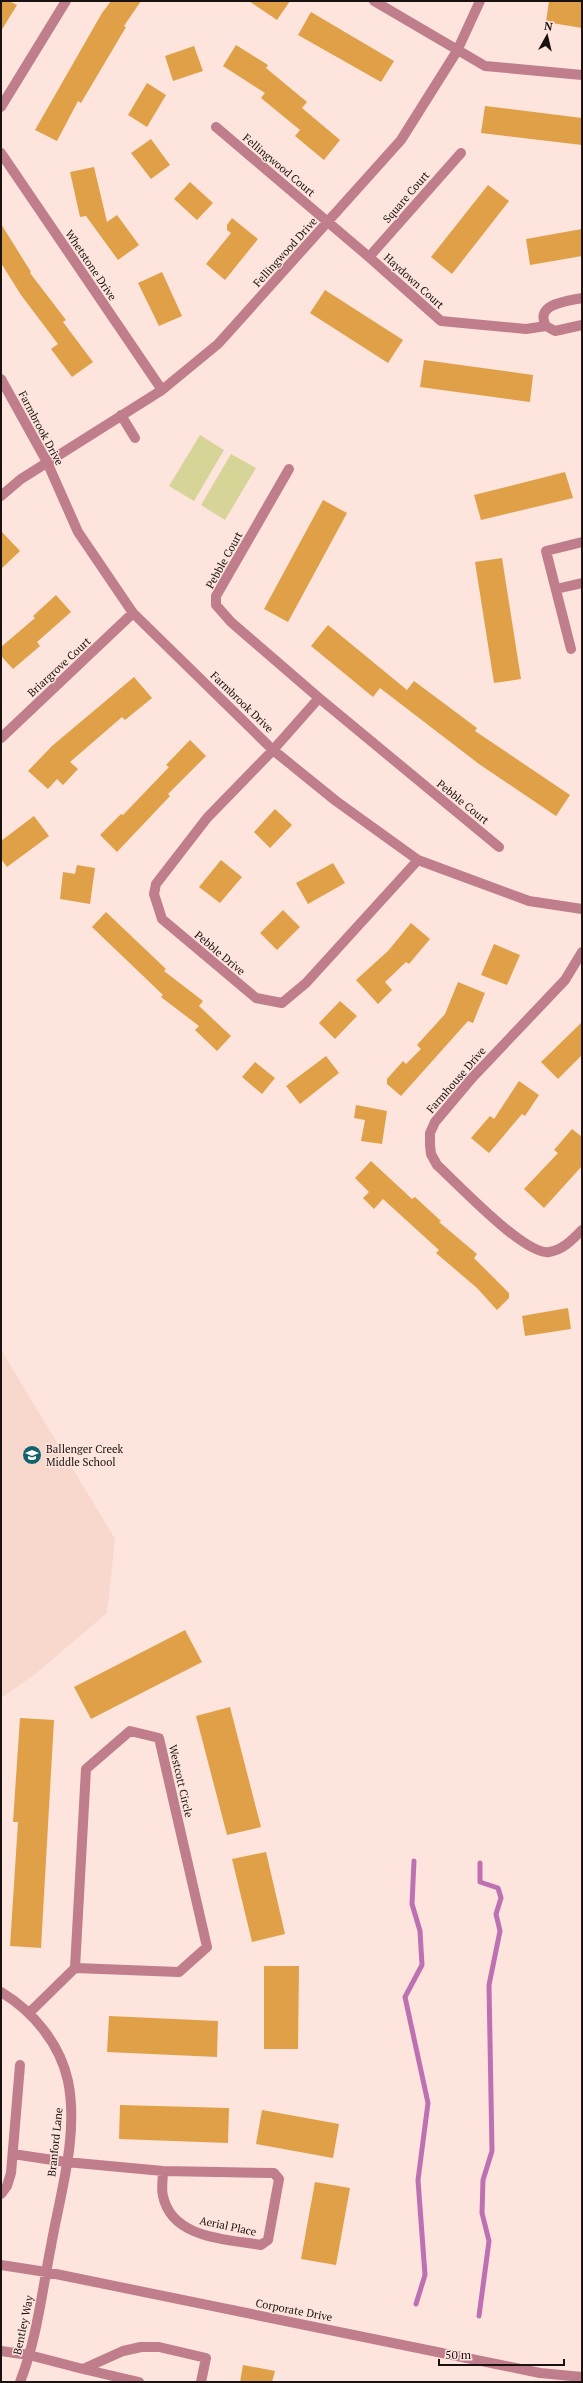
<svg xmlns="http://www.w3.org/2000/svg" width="583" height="2383" font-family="'PT Serif',serif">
  <rect width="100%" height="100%" fill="#fde4dc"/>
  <path fill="#f8d7cd" d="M 1,1350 L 115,1539 L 107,1613 L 35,1674 L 1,1698 Z"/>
  <path fill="#d7d498" d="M 200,435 L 224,450 L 194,501 L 169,486 Z
    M 231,454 L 256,468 L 225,520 L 201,505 Z"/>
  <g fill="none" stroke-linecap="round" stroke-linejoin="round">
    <path stroke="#bd71b3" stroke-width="5" d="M 414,1861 L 412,1904 L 420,1931 L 422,1965 L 405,1997 L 428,2103 L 418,2180 L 425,2275 L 416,2304
      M 479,2316 L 489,2241 L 482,2213 L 483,2180 L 492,2151 L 489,1985 L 500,1931 L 496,1914 L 501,1898 L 498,1888 L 480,1882 L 480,1863"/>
  </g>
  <path fill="#e0a048" d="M 1,1 L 9,1 L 17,5 L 1,31 Z
    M 111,1 L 141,1 L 124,26 L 126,27 L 81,103 L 78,101 L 57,141 L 35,130 L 102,13 Z
    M 249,1 L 290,1 L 277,20 Z
    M 549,1 L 582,1 L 582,28 L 546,22 Z
    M 311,12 L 394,61 L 381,82 L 298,35 Z
    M 236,45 L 268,65 L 266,68 L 307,102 L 302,108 L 340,140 L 324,160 L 295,136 L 300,130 L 261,98 L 265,93 L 223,66 Z
    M 194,46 L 203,71 L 173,81 L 165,56 Z
    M 147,83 L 166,95 L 147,127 L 128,115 Z
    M 485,106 L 582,118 L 582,145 L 481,133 Z
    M 151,139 L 170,165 L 151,179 L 131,153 Z
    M 94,167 L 107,222 L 117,215 L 139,245 L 118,260 L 86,216 L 80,217 L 70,172 Z
    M 190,182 L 213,203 L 197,220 L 174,199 Z
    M 488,185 L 509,201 L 452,274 L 431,257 Z
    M 232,218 L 258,239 L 225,280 L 206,264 L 231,233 L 227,230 L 227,225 Z
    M 1,224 L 31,272 L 30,273 L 66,320 L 63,322 L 93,362 L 72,377 L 51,349 L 58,344 L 21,295 L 1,263 Z
    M 582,229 L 582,256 L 530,265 L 526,239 Z
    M 162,272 L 182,316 L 159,326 L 138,283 Z
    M 325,290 L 403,340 L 388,363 L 310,313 Z
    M 424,360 L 533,375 L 530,402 L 420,387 Z
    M 565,472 L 573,498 L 481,520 L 474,495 Z
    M 323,500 L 347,513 L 288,622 L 264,609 Z
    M 1,531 L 20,551 L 1,569 Z
    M 502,558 L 521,679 L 494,683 L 475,562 Z
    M 56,595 L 71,612 L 37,642 L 40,646 L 13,669 L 1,656 L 1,647 L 35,618 L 33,616 Z
    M 328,625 L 407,690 L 414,681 L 477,728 L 475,731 L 570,795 L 556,816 L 479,764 L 380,688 L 373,697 L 311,646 Z
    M 134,677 L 152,698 L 125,720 L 122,717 L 70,762 L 78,769 L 63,785 L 57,779 L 48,789 L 28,771 L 52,746 Z
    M 190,740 L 206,756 L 168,794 L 170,796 L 117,852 L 100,835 L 121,814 L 123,815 L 169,767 L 166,765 Z
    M 275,809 L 292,825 L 270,848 L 254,832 Z
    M 34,816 L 49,836 L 7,867 L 1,859 L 1,841 Z
    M 221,860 L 242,877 L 220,903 L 199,887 Z
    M 333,863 L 345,883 L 308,904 L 296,883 Z
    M 77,865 L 95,868 L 90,904 L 60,899 L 63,872 L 75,874 Z
    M 283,910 L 300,927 L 277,950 L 260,933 Z
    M 106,912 L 166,969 L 164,971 L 203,1001 L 199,1006 L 231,1036 L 217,1051 L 195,1030 L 199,1026 L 161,997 L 163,995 L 92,927 Z
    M 411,923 L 430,939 L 409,964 L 406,962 L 385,982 L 392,990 L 378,1004 L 356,980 L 388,951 Z
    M 494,944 L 520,955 L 507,985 L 481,975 Z
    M 458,982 L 485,993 L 473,1023 L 468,1021 L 401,1096 L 387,1084 L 387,1079 L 403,1061 L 406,1064 L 421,1049 L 417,1045 L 445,1014 Z
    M 340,1001 L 357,1016 L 335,1039 L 319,1023 Z
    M 582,1022 L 582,1055 L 558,1079 L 541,1062 Z
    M 326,1056 L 339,1073 L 300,1104 L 286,1086 Z
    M 255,1062 L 275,1078 L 262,1094 L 242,1077 Z
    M 519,1081 L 539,1095 L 525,1116 L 522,1114 L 489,1153 L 471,1138 L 490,1116 L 494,1119 Z
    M 356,1105 L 387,1111 L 382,1144 L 361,1141 L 365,1120 L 354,1118 Z
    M 572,1129 L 582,1137 L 582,1166 L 544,1208 L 524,1189 L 558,1153 L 554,1150 Z
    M 371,1161 L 412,1199 L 415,1197 L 441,1221 L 439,1222 L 477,1254 L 474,1258 L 509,1293 L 509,1298 L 497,1310 L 477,1288 L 436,1253 L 439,1250 L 383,1199 L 374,1209 L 363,1198 L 369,1192 L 355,1178 Z
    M 568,1308 L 571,1329 L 525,1336 L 522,1316 Z
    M 185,1630 L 202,1662 L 91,1719 L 74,1687 Z
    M 230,1707 L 261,1827 L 227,1835 L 196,1716 Z
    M 20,1718 L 54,1720 L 41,1948 L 10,1946 L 18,1822 L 13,1822 Z
    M 266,1852 L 285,1934 L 252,1942 L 232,1859 Z
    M 264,1966 L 299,1966 L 298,2049 L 264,2049 Z
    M 109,2016 L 218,2021 L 217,2057 L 107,2052 Z
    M 120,2105 L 229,2108 L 228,2143 L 119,2139 Z
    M 262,2110 L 339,2124 L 333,2158 L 256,2144 Z
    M 315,2182 L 350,2188 L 336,2265 L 301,2259 Z
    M 243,2365 L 275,2371 L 272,2382 L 240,2382 Z"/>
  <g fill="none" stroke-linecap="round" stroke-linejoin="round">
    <path stroke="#c07d8c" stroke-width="10" d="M 374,1 L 485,66 L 582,75
      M 1,107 L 66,1
      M 216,127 L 369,257 L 441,321 L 526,329 L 546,326
      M 1,153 L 162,390
      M 369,257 L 461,153
      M 582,298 C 567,301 534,304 546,326 L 555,331 L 582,325
      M 1,379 L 47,462 L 78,532 L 133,613 L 273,750 L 336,801 L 418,860 L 529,901 L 582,909
      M 121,415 L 135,438
      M 289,469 L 216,596 L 216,605 L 231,622 L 319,698 L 499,847
      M 1,496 L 21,479 L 162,390 L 218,344 L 401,140 L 457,51 L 480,1
      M 556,589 L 582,583
      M 571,649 L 546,551 L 582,542
      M 319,698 L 273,750 L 207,818 L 156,884 L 154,894 L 162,919 L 256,998 L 282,1003 L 306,983 L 418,860
      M 1,738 L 133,613
      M 582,952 L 565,980 L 472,1078 L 435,1122 L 430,1133 L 430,1145 L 431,1154 L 437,1165 C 457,1183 525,1256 549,1252 C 563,1250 573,1239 582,1230
      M 130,1731 L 159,1738 L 207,1947 L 179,1972 L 75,1968 L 86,1769 Z
      M 1,1992 C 33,2011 60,2044 68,2081 C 79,2135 60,2194 51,2246 C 42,2291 37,2339 20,2382
      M 29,2013 L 75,1968
      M 13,2154 L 66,2162 L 163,2171 L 274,2173 L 279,2179 L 268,2240 L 261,2245 C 227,2239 172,2239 163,2196 C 161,2189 163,2179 163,2171
      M 1,2194 L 7,2186 L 11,2173 L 20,2065
      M 1,2265 L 46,2272 L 540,2373 L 582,2377
      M 1,2351 L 29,2355 L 83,2369 L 123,2351 L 141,2347 L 159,2347 L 206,2358 L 201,2382
      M 83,2369 L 139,2382"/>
  </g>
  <defs>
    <symbol id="school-disc" viewBox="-11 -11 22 22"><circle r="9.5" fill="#13626a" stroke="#fde4dc"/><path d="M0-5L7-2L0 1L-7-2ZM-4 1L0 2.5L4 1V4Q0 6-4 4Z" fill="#fff"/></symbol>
  </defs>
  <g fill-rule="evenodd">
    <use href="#school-disc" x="21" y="1444" width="22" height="22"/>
  </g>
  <g text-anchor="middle" stroke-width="3" stroke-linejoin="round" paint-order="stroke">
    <g font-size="11" fill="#1a1210" stroke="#fde4dc">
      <text transform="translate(279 165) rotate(40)" y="4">Fellingwood Court</text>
      <text transform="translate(406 197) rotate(-49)" y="4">Square Court</text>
      <text transform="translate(285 252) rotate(-48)" y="4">Fellingwood Drive</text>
      <text transform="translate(91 265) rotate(56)" y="4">Whetstone Drive</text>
      <text transform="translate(414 281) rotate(42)" y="4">Haydown Court</text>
      <text transform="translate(41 428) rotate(62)" y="4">Farmbrook Drive</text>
      <text transform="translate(224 560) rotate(-61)" y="4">Pebble Court</text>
      <text transform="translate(59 667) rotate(-43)" y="4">Briargrove Court</text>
      <text transform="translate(242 702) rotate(44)" y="4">Farmbrook Drive</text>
      <text transform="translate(463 802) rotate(39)" y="4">Pebble Court</text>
      <text transform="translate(220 953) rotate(40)" y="4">Pebble Drive</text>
      <text transform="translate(456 1080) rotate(-49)" y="4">Farmhouse Drive</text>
      <text transform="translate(181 1781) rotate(77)" y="4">Westcott Circle</text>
      <text transform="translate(55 2142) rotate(-84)" y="4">Branford Lane</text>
      <text transform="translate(228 2226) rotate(12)" y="4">Aerial Place</text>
      <text transform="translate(294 2310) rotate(11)" y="4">Corporate Drive</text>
      <text transform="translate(23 2325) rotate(-78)" y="4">Bentley Way</text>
    </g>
    <g font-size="11" fill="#1a1210" stroke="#fde4dc" text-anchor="start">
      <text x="46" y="1453">Ballenger Creek<tspan x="46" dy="13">Middle School</tspan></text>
    </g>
  </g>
  <rect width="583" height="2383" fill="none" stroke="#1a1210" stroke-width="4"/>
  <g transform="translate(547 36) rotate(8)" stroke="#fde4dc" stroke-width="3" paint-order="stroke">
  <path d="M0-3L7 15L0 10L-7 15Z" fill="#1a1210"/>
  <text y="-6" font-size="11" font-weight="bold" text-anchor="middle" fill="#1a1210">N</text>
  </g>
  <path d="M439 2359v6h125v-6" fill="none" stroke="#1a1210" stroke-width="2"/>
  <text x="445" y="2359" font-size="12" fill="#1a1210" stroke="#fde4dc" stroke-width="3" paint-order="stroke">50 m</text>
</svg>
